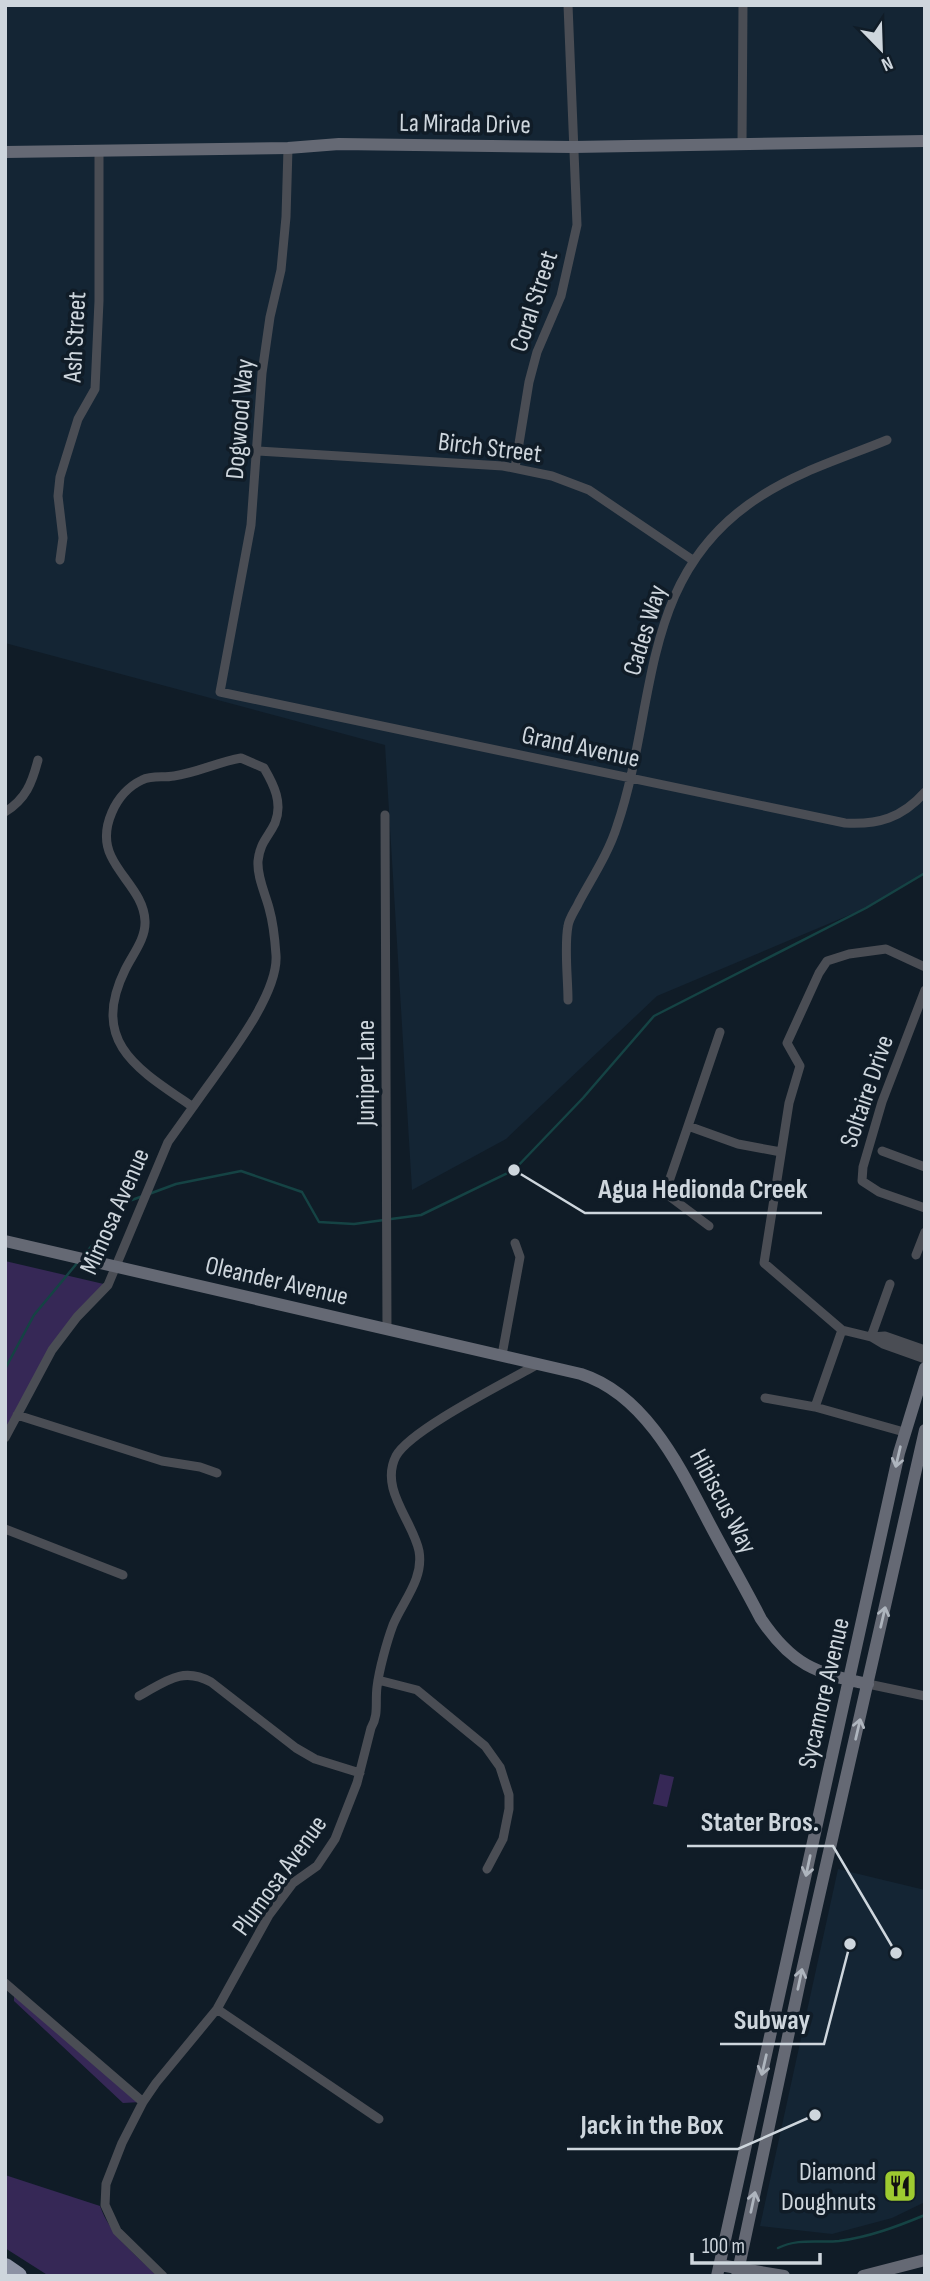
<svg xmlns="http://www.w3.org/2000/svg" width="930" height="2281" font-family="'Sofia Sans Condensed',sans-serif">
  <rect width="100%" height="100%" fill="#101c27"/>
  <path fill="#142534" d="M 5,5 L 925,5 L 925,873 L 866,908 L 657,996 L 506,1139 L 412,1190 L 385,745 L 5,643 Z
    M 838,1869 L 925,1890 L 925,2202 L 892,2218 L 832,2234 L 760,2226 Z"/>
  <path fill="#362856" d="M 5,1261 L 108,1285 L 52,1350 L 5,1438 Z
    M 660,1774 L 674,1777 L 667,1807 L 653,1804 Z
    M 14,1993 L 141,2102 L 123,2103 L 14,2001 Z
    M 5,2175 L 100,2206 C 110,2235 135,2254 157,2276 L 49,2276 L 5,2248 Z"/>
  <g fill="none" stroke-linecap="round" stroke-linejoin="round">
    <path stroke="#154344" stroke-width="2.5" d="M 149,1194 L 176,1184 L 241,1171 L 302,1192 L 319,1222 L 354,1224 L 384,1220
      M 391,1219 L 421,1215 L 514,1170 L 583,1098 L 654,1016 L 866,908 L 925,873
      M 84,1255 L 129,1201 L 143,1196
      M 5,1369 L 34,1315 L 78,1262
      M 778,2248 C 798,2238 818,2243 839,2241 C 869,2237 896,2227 925,2215"/>
    <path stroke="#4a4d54" stroke-width="9" d="M 742,143 L 743,5
      M 288,148 L 286,217 L 281,270 L 270,317 L 262,373 L 251,525 L 220,692 L 845,823 C 878,825 902,818 925,792
      M 258,451 L 503,466 L 552,476 L 589,490 L 694,561
      M 515,468 L 529,382 L 537,352 L 561,296 L 577,225 L 568,5
      M 60,560 L 63,538 L 58,496 L 60,477 L 78,419 L 95,389 L 99,301 L 99,152
      M 241,758 L 264,768 C 274,785 283,803 275,823 C 268,838 260,842 258,861 C 257,877 265,893 269,908 C 273,922 275,940 276,955 C 279,998 217,1071 193,1107 C 139,1070 89,1043 125,970 C 132,955 146,939 145,921 C 144,895 121,878 111,856 C 98,829 116,792 142,780 C 152,775 163,778 174,776 C 196,773 218,762 241,758 Z
      M 5,812 C 26,799 32,783 38,760
      M 385,815 L 387,1329
      M 925,990 L 882,1102 L 863,1167 L 862,1181 L 879,1192 L 925,1208
      M 568,1000 C 568,979 564,946 568,926 C 569,918 576,909 579,902 C 592,878 609,852 617,826 C 658,706 637,574 761,496 C 799,471 846,457 887,440
      M 688,1126 L 720,1032
      M 882,1151 L 925,1167
      M 709,1226 L 665,1193 L 688,1126 L 738,1144 L 781,1152
      M 916,1255 L 925,1232
      M 842,1330 L 871,1337 L 885,1336 L 925,1350
      M 871,1337 L 890,1284
      M 873,1338 L 883,1344 L 925,1359
      M 502,1355 L 520,1257 L 515,1243
      M 765,1398 L 815,1407
      M 17,1415 L 162,1461 L 200,1467 L 217,1473
      M 904,1432 L 815,1407 L 842,1330 L 764,1263 L 789,1103 L 800,1066 L 787,1043 L 819,973 L 827,961 L 849,954 L 886,949 L 925,967
      M 5,1438 L 52,1350 L 77,1317 L 108,1285 L 168,1142 L 193,1107
      M 5,1529 L 123,1575
      M 378,1680 L 417,1690 L 485,1746 L 500,1767 L 509,1795 L 509,1809 L 503,1839 L 487,1869
      M 868,1684 L 925,1696
      M 139,1696 C 165,1682 182,1666 211,1682 L 296,1748 L 315,1759 L 360,1773
      M 5,1983 L 143,2102
      M 217,2009 L 379,2119
      M 163,2276 L 117,2231 L 105,2205 L 106,2184 L 122,2143 L 143,2102 L 156,2083 L 217,2009 L 269,1915 L 293,1883 L 317,1866 L 335,1839 L 357,1783 L 371,1728 C 379,1715 375,1702 377,1687 C 379,1670 387,1641 393,1625 C 403,1601 424,1579 419,1551 C 413,1521 379,1489 396,1456 C 411,1429 507,1382 538,1364"/>
    <path stroke="#656974" stroke-width="12" d="M 5,152 L 288,148 L 339,144 L 573,147 L 925,141
      M 5,1241 L 581,1374 C 643,1394 677,1461 705,1515 C 723,1550 743,1584 761,1619 C 792,1665 815,1673 868,1684
      M 720,2265 L 784,2276
      M 717,2276 L 899,1453 L 925,1368
      M 737,2276 L 802,1971 L 925,1430
      M 863,2276 L 925,2260"/>
    <path stroke="#8c92a4" stroke-width="18" d="M 5,2267 L 18,2276"/>
  </g>
  <defs><path id="oneway-shaft" d="M-6 0H5M1.5-3L5.5 0L1.5 3" fill="none" stroke-width="1.6" stroke-linecap="round" stroke-linejoin="round" transform="scale(1.75)"/></defs>
  <g stroke="#aeb5be">
    <use href="#oneway-shaft" transform="translate(898 1457) rotate(103)"/>
    <use href="#oneway-shaft" transform="translate(883 1617) rotate(-77)"/>
    <use href="#oneway-shaft" transform="translate(858 1729) rotate(-77)"/>
    <use href="#oneway-shaft" transform="translate(808 1866) rotate(102)"/>
    <use href="#oneway-shaft" transform="translate(800 1979) rotate(-78)"/>
    <use href="#oneway-shaft" transform="translate(764 2065) rotate(103)"/>
    <use href="#oneway-shaft" transform="translate(753 2202) rotate(-78)"/>
  </g>
  <defs>
    <symbol id="restaurant-square" viewBox="-11 -11 22 22"><rect x="-9" y="-9" width="18" height="18" rx="4" fill="#9dca30" stroke="#101c27"/><path d="M-5-6h1v4h1v-4h1v4h1v-4h1v5L-1.5 .5V6h-2V.5L-5-1ZM5-6V6H3V1.5H1.5Q1.5-4 5-6Z" fill="#111"/></symbol>
  </defs>
  <g fill-rule="evenodd">
    <use href="#restaurant-square" x="881" y="2167" width="38" height="38"/>
  </g>
  <g text-anchor="middle" stroke-width="7" stroke-linejoin="round" paint-order="stroke">
    <g font-size="26" fill="#ced6dd" stroke="#101c27">
      <text transform="translate(465 123) rotate(1)" y="9">La Mirada Drive</text>
      <text transform="translate(533 301) rotate(-72)" y="9">Coral Street</text>
      <text transform="translate(74 337) rotate(-87)" y="9">Ash Street</text>
      <text transform="translate(239 419) rotate(-85)" y="9">Dogwood Way</text>
      <text transform="translate(490 447) rotate(7)" y="9">Birch Street</text>
      <text transform="translate(644 630) rotate(-73)" y="9">Cades Way</text>
      <text transform="translate(581 746) rotate(12)" y="9">Grand Avenue</text>
      <text transform="translate(365 1073) rotate(-90)" y="9">Juniper Lane</text>
      <text transform="translate(866 1091) rotate(-71)" y="9">Soltaire Drive</text>
      <text transform="translate(114 1211) rotate(-66)" y="9">Mimosa Avenue</text>
      <text transform="translate(277 1280) rotate(13)" y="9">Oleander Avenue</text>
      <text transform="translate(724 1501) rotate(62)" y="9">Hibiscus Way</text>
      <text transform="translate(823 1693) rotate(-77)" y="9">Sycamore Avenue</text>
      <text transform="translate(279 1875) rotate(-54)" y="9">Plumosa Avenue</text>
    </g>
    <g font-size="26" fill="#ced6dd" stroke="#101c27" text-anchor="end">
      <text x="876" y="2180">Diamond<tspan x="876" dy="30">Doughnuts</tspan></text>
    </g>
  </g>
  <path fill="none" stroke="#ced6dd" stroke-width="2.5" d="M514 1170L585 1213H822M896 1953L833 1846H687M850 1944L824 2044H720M815 2115L738 2149H567"/>
  <g fill="#ced6dd" stroke="#101c27" stroke-width="2.5">
    <circle cx="514" cy="1170" r="7"/>
    <circle cx="896" cy="1953" r="7"/>
    <circle cx="850" cy="1944" r="7"/>
    <circle cx="815" cy="2115" r="7"/>
  </g>
  <g font-size="28" text-anchor="middle" font-weight="bold" fill="#ced6dd" stroke="#101c27" stroke-width="7" stroke-linejoin="round" paint-order="stroke">
    <text x="703" y="1198">Agua Hedionda Creek</text>
    <text x="760" y="1831">Stater Bros.</text>
    <text x="772" y="2029">Subway</text>
    <text x="652" y="2134">Jack in the Box</text>
  </g>
  <rect width="930" height="2281" fill="none" stroke="#ced6dd" stroke-width="14"/>
  <g transform="translate(881 49) rotate(157)" stroke="#101c27" stroke-width="5" paint-order="stroke">
  <path d="M0-5L12 26L0 18L-12 26Z" fill="#ced6dd"/>
  <text y="-10" font-size="19" font-weight="bold" text-anchor="middle" fill="#ced6dd">N</text>
  </g>
  <path d="M692 2253v10h128v-10" fill="none" stroke="#ced6dd" stroke-width="3.5"/>
  <text x="702" y="2253" font-size="21" fill="#ced6dd" stroke="#101c27" stroke-width="5" paint-order="stroke">100 m</text>
</svg>
